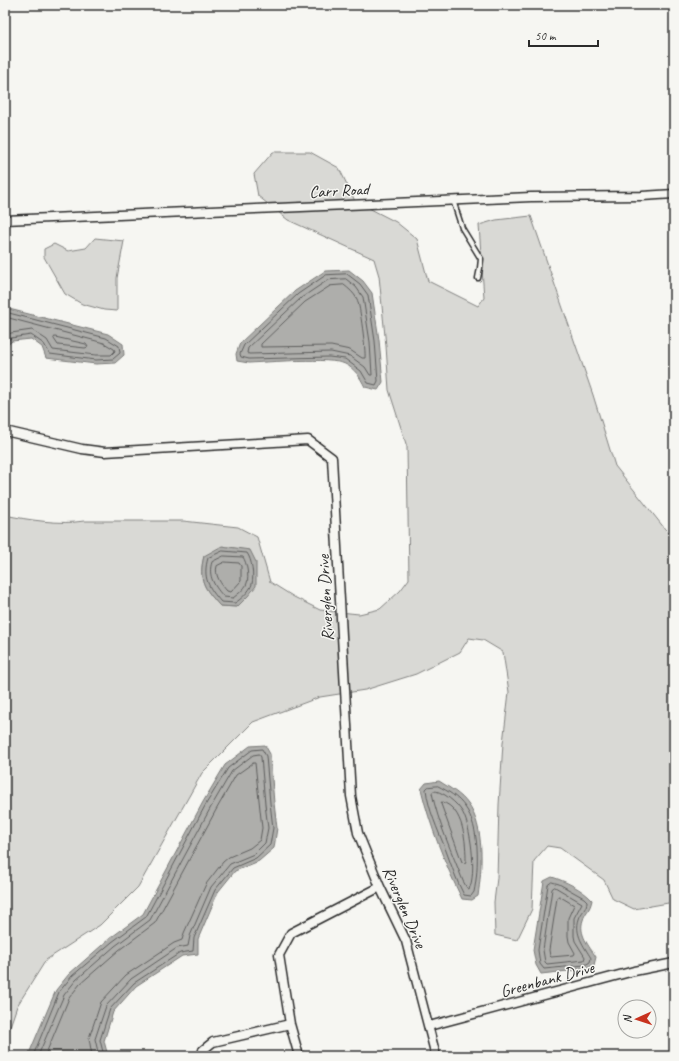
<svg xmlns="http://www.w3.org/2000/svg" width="679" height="1061" font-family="Caveat,sans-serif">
  <rect width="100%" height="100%" fill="#f6f6f2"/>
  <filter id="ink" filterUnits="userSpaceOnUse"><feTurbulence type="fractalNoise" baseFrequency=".025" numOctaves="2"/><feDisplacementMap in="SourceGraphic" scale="8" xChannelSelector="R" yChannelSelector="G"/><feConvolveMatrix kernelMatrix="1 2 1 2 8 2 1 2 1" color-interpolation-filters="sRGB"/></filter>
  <g filter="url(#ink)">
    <path fill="#d9d9d5" stroke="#828280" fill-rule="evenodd" d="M 273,152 L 310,152 L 339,168 L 355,201 L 396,222 L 417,239 L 428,281 L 478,306 L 484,298 L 479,225 L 496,220 L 531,216 L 593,395 L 615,466 L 665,529 L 674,538 L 674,902 L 634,909 L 613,899 L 604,880 L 560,848 L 547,846 L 534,861 L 532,909 L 517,940 L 495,935 L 494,902 L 497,878 L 499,805 L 503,743 L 509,692 L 503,652 L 483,640 L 469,638 L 460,652 L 416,674 L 365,690 L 320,697 L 253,722 L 202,773 L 138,887 L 100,925 L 46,960 L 17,1006 L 5,1041 L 5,515 C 28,520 61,525 84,521 L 183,521 L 238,527 L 257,537 L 270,582 L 294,597 L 320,610 L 359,614 L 380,609 L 400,591 L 409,579 L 407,447 L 389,390 L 386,346 L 379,276 L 374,259 L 288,220 L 258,196 L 254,174 ZM 204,556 L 237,607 L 220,606 C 204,588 198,580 204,556 Z
      M 95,238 L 124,241 L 117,278 L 117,311 L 104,310 L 82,304 L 65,294 L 44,257 L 44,249 L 54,244 L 68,251 L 86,248 Z"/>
    <path fill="#aeaeab" stroke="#7a7a78" d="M 349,270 L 363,281 L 372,293 L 379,340 L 383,382 L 378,390 L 365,387 C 360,377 355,369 345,364 C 331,357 268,362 249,363 L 237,361 L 236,354 L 240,343 L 295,291 L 325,271 Z
      M 5,308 L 108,334 L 123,344 L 124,355 L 115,363 L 96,364 L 46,358 L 42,347 L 31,339 L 12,341 L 5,347 Z
      M 222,546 L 250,550 L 256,562 L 256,586 L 248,596 L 237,607 L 220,606 C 204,588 198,580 204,556 Z
      M 265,745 L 270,754 L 274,803 L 277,828 L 274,848 L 259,861 L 235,871 L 218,892 L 198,939 L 198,954 L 182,956 L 136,986 L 113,1012 L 104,1041 L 108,1056 L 28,1056 L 56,990 L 69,974 L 109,939 L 143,914 L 203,802 L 225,765 L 250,746 Z
      M 439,781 C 450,788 461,794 468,804 C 485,827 482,869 478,896 L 472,900 L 462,899 C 445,864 430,826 421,789 L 426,783 Z
      M 552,877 C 565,881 582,889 592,900 C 590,911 585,912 583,920 C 578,934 589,946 596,957 L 594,965 L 586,969 L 541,974 L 536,965 L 533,950 L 544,881 Z"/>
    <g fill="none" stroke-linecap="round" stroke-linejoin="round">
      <path stroke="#5f5f5e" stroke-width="1" d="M 347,274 L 360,284 L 368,295 L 375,341 L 378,381 L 376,385 L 368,383 L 361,371 L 345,359 L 329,357 L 249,359 L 241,357 L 240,354 L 244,345 L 298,294 L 326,275 Z
        M 346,279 L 356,287 L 363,297 L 370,342 L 372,375 L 370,375 L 365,367 L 350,356 L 331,352 L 249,354 L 247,353 L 248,348 L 301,298 L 328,280 Z
        M 344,285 C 349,289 354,293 357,299 C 360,305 366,351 365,358 L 362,358 L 350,350 L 331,346 L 261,347 L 261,344 L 305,302 L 330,286 Z
        M 5,312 L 106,338 L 119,346 L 120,353 L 113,359 L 96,360 L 50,354 L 44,344 L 31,335 L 11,338 L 5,342
        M 5,317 L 104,343 L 114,349 L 115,351 L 111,355 L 96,355 L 53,350 L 47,340 L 32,330 L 11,333 L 5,336
        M 55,337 L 86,344 L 88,347 L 85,348 L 58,345 L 54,339 Z
        M 223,551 L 247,553 C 252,560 254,575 252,584 C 250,591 241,599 235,603 L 221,602 C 209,588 202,578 208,558 Z
        M 224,556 L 243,557 C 247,563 249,577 247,583 C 245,589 238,594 233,598 L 224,597 C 215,587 207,576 212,562 Z
        M 225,562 L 239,563 L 241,566 L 241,581 L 231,592 L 227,591 C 221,584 214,575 217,566 Z
        M 438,786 C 448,791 458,797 465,807 C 480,827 479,868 474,892 L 471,896 L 464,895 C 456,880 451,864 445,848 C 438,830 428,809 426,789 L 428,787 Z
        M 434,791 C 438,791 441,793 445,795 C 451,799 457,804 461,810 C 471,823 477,875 469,889 L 467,888 L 463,881 C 452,852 438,823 432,793 Z
        M 442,802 C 464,808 466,843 466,861 L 465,863 L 462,862 L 441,804 Z
        M 552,882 L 559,884 L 584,898 L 587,901 C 587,909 581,912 579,919 C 574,934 584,946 591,958 L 590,962 L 585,965 L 544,969 L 540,964 L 538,950 L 548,885 Z
        M 555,887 L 582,903 L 574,918 L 574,936 L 575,941 L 585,957 L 584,960 L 547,964 L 545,962 L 543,950 L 552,889 Z
        M 559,896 L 574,905 L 568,918 L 568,936 L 569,942 L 575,953 L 574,955 L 551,957 L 550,956 L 549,950 L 557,898 Z
        M 33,1056 L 59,992 L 72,976 L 112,942 L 146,917 L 206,804 L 228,768 L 252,750 L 262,749 L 266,756 L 270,803 L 273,828 L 270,845 L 256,858 L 233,868 L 215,890 L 194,938 L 193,951 L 180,953 L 134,983 L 110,1009 L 100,1040 L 104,1056
        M 38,1056 L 64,995 L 76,980 L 115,946 L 150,920 L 211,807 L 232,771 L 253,755 L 259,754 L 261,757 L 265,804 L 268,828 L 265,843 L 254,854 L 230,864 L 211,887 L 190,936 L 188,946 L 177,948 L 131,979 L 106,1006 L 95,1039 L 99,1056
        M 45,1056 L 69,998 L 80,984 L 119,950 L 155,923 L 216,810 L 236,775 L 253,763 L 255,763 L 262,828 L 260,840 L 250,848 L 229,857 L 223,862 L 206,884 L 184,933 L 182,940 L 174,943 L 126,975 L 101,1002 L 89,1038 L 92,1056"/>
      <defs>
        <path id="service" d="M 453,200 L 462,228 L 481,259 L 480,268 L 478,278"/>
        <path id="minor" d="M 5,220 L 531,197 L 642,196 L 674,194
          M 5,431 L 82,449 L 105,452 L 308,440 L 332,458 L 351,796 L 358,833 L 380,887 L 406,941 L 436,1056
          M 429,1026 L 634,971 L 674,963
          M 203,1050 L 213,1042 L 290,1024
          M 299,1056 L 290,1024 L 279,955 L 291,933 L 380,887"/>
      </defs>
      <use href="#service" stroke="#2b2b2b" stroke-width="7"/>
      <use href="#minor" stroke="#2b2b2b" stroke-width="11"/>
      <use href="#service" stroke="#f6f6f2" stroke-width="4"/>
      <use href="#minor" stroke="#f6f6f2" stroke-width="8"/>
    </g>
  </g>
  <g text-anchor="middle" stroke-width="3" stroke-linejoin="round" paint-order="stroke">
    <g font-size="17" fill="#2b2b2b" stroke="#f6f6f2">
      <text transform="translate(339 190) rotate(-3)" y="6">Carr Road</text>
      <text transform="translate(325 598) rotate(-93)" y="6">Riverglen Drive</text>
      <text transform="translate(405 907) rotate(67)" y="6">Riverglen Drive</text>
      <text transform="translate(547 979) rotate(-15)" y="6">Greenbank Drive</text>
    </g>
  </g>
  <rect width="679" height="1061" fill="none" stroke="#f6f6f2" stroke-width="20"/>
  <rect x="10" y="10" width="659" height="1041" fill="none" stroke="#2b2b2b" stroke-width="1.5" filter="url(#ink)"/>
  <g transform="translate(637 1019) rotate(267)"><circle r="19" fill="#f6f6f2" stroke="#a5a5a2"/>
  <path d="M0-3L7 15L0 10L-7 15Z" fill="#c8321e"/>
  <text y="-6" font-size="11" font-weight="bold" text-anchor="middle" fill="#2b2b2b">N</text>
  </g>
  <path d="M529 40v6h69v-6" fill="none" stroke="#2b2b2b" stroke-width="2"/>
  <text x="535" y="40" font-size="12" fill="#2b2b2b" stroke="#f6f6f2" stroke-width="3" paint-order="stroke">50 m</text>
</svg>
